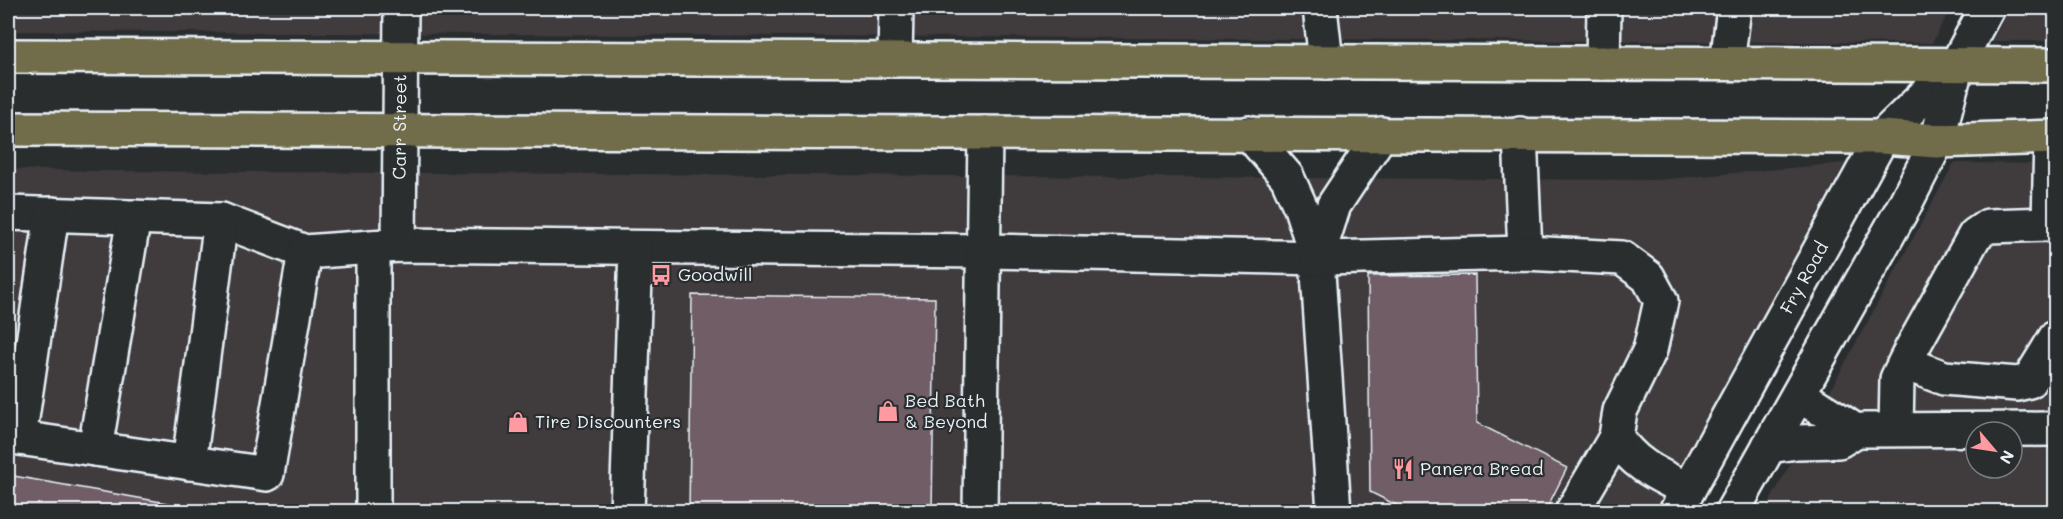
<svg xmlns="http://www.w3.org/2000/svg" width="2063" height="519" font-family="Mali,sans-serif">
  <rect width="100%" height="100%" fill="#2a2d2e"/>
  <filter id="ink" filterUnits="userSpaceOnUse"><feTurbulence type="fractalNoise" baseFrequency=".0167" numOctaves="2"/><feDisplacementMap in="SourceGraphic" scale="12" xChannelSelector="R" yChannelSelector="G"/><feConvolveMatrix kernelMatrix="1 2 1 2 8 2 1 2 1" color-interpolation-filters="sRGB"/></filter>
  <g filter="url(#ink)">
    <path fill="#3f3b3e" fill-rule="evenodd" d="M 8,8 L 1951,8 L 1932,43 L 8,31 Z
      M 2010,8 L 2055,8 L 2055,41 L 1992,41 Z
      M 1845,163 L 1656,511 L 8,512 L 8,169 L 89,171 L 1657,180 Z
      M 1954,163 L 2055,164 L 2055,511 L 1764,512 ZM 1976,432 L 2012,432 L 2012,468 L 1976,468 Z"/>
    <path fill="#6f5d65" stroke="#e8f1f8" stroke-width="1.5" d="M 1475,275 L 1477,423 L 1567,468 L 1545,512 L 1410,512 L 1370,492 L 1368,276 Z
      M 692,295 L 935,298 L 932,512 L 689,512 Z
      M 8,475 L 212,511 L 212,512 L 8,512 Z"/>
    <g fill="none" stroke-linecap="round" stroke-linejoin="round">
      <defs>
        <g id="minor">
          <path d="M 1320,8 L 1326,62"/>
          <path d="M 895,60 L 896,8"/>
          <path d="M 1603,63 L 1604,8"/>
          <path d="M 1727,63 L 1734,8"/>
          <path d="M 1249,133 L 1287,177 L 1301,208 L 1317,258 L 1334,512"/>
          <path d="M 1520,134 L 1525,253"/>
          <path d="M 8,213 L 221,220 L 305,252 L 399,245 L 985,251 L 1324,258 L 1525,253 L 1622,258 L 1648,277 L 1661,301 L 1650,350 L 1620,411 L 1616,437 C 1636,466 1657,474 1688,490"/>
          <path d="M 52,214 L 19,438 L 267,474 L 305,252"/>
          <path d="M 2049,224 L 2051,137"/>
          <path id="s1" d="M 399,245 L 401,8"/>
          <path d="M 1317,258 L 1334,205 L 1381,134"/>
          <path d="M 1905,363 L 1944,378 L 2017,384 L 2029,381 L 2056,337"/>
          <path d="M 1799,394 C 1817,408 1837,417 1855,431"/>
          <path d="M 1896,429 L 1897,379 L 1911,350 L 1975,235 L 1988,226 L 2049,224 L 2056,226"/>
          <path d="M 1769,446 L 1797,442 L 1839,441 L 1855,431 L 1863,430 L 2056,429"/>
          <path d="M 95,449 L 134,217"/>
          <path d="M 189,463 L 221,220"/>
          <path d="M 373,512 L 373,247"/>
          <path d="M 627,512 L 636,248"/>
          <path d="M 980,512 L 985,133"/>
          <path d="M 1572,512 L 1616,437"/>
          <path id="s2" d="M 1676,512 L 1882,137 L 1956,65"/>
          <path d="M 1732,512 L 1904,206 L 1937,141 L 1957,64 L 1987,8"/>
        </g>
        <path id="major" d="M 8,56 L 2056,65
          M 8,129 L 1882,137 L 1937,141 L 2056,137"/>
      </defs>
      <use href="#minor" stroke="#e8f1f8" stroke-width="38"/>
      <use href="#major" stroke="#e8f1f8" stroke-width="38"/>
      <use href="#minor" stroke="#2a2d2e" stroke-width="33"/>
      <use href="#major" stroke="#716d4b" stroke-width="33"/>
    </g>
  </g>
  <defs>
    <symbol id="bus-bare" viewBox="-9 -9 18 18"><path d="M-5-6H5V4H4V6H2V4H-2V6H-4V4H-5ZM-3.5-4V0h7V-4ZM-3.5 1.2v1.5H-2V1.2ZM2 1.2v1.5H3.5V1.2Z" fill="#ff9aa2" stroke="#2a2d2e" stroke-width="2.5" paint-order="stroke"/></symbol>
    <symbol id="shop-bare" viewBox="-9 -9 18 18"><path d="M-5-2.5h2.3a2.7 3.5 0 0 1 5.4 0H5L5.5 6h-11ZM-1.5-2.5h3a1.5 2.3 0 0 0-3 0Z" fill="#ff9aa2" stroke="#2a2d2e" stroke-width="2.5" paint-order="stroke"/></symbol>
    <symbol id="restaurant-bare" viewBox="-9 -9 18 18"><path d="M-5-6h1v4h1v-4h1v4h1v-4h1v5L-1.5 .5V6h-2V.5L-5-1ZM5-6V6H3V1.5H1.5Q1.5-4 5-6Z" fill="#ff9aa2" stroke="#2a2d2e" stroke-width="2.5" paint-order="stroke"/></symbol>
  </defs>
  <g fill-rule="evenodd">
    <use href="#bus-bare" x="646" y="260" width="30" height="30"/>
    <use href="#shop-bare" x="873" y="396" width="30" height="30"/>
    <use href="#shop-bare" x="503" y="407" width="30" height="30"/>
    <use href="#restaurant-bare" x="1388" y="454" width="30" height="30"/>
  </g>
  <g text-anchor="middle" stroke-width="4.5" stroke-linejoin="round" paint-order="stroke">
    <g font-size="18" fill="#e8f1f8" stroke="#2a2d2e">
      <text dy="6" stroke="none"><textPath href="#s1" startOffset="118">Carr Street</textPath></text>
      <text dy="6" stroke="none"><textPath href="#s2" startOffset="267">Fry Road</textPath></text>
    </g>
    <g font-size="18" fill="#e8f1f8" stroke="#2a2d2e" text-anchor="start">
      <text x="678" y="281">Goodwill</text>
      <text x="905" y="407">Bed Bath<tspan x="905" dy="21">&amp; Beyond</tspan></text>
      <text x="535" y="428">Tire Discounters</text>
      <text x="1420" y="475">Panera Bread</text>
    </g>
  </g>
  <rect width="2063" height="519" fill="none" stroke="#2a2d2e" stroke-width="30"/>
  <rect x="15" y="15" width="2033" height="489" fill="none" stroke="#e8f1f8" stroke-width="2" filter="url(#ink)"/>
  <g transform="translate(1994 450) rotate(119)"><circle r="28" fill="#2a2d2e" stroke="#767b7f" stroke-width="1.5"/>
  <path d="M0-4.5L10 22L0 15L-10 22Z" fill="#ff9aa2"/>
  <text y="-9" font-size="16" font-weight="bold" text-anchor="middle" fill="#e8f1f8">N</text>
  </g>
</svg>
